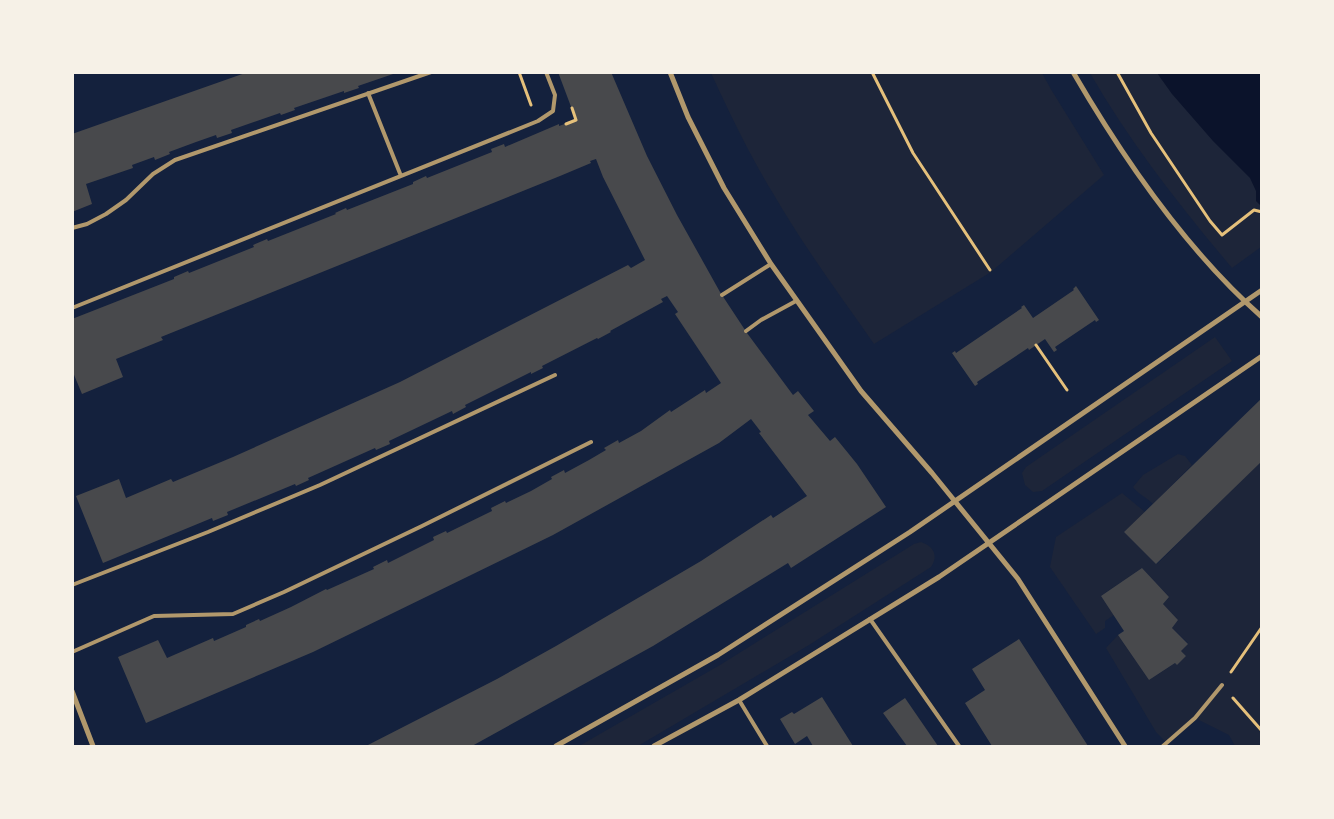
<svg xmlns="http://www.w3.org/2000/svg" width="1334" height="819" font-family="'Golos Text',sans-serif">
  <rect width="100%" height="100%" fill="#14213d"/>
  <path fill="#1d2539" d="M 711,73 L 1042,73 L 1052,91 L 1104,175 L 991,272 L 874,344 C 840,295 804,247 774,195 C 750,156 730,114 711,73 Z
    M 1090,73 L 1261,73 L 1261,247 L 1232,268 C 1180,206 1130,143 1090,73 Z
    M 1215,337 L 1232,361 L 1042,491 L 1033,492 L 1025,485 L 1022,473 L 1026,467 Z
    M 1178,454 L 1185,456 L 1192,465 L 1153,504 C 1146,497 1137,493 1133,487 L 1143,475 Z
    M 1261,461 L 1261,746 L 1235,746 L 1229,735 L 1195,718 L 1167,743 L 1156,732 L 1106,648 L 1118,635 L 1149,680 L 1175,663 L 1177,665 L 1186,656 L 1181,651 L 1188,643 L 1172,628 L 1178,620 L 1163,604 L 1169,597 L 1142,568 L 1101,596 L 1114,615 L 1105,621 L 1105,628 L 1096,634 L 1050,567 L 1056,537 L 1122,493 L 1145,512 L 1124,532 L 1157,564 Z
    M 921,542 C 933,546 939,555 931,567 L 809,645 L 638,746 L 579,746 L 720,665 L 914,544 Z"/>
  <path fill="#0b132b" d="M 1157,73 L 1261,73 L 1261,206 L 1256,201 L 1256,191 L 1250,178 L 1213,141 L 1172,94 Z"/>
  <path fill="#48494c" d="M 248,72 L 396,73 L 358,86 L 359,88 L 344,93 L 344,91 L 294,108 L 295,110 L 281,115 L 280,113 L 231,130 L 232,133 L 217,138 L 216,135 L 196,142 L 169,152 L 170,154 L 155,160 L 154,157 L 132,165 L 133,168 L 86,184 L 92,204 L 72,212 L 72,134 Z
    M 558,72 L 611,72 L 647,156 L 677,215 L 720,292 L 747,333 L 793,395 L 798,391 L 814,411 L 808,415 L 830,441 L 835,437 L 857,464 L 886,507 L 791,568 L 788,563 L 653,646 L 472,746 L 366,746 L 497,679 L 556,646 L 701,561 L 771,515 L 773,518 L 807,496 L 759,433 L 761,432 L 751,419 L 719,443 L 553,535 L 313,652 L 146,723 L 118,657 L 158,640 L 167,658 L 213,638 L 214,641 L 246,627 L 246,625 L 259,619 L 260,621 L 291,607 L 326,589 L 327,590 L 374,569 L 373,567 L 387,560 L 388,563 L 434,540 L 433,537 L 446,531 L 447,533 L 492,511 L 491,508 L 505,501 L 506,503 L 531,491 L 552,479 L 551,477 L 564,470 L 565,473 L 589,460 L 606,450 L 604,448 L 618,440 L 619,443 L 641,431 L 670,410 L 671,412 L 705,390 L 706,393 L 721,383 L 675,314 L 678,312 L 667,296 L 661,299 L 663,302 L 610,331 L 611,332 L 598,339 L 597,338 L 542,366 L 543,368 L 531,374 L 531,372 L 465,405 L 466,407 L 453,414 L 452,411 L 389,441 L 390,444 L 376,450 L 375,448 L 308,478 L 309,480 L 296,486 L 295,484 L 227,512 L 228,515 L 213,521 L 212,518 L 103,563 L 76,496 L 119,479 L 126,498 L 171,479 L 173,482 L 233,457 L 400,382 L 628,265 L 631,268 L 645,260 L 603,177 L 596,159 L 590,161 L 591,163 L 560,176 L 161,337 L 163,340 L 116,359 L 123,377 L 82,394 L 72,370 L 72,319 L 174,279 L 174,277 L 188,271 L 189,273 L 254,247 L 253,245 L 267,239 L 268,241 L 336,214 L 335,213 L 346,208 L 347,210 L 413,184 L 413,182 L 426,176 L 427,178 L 492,152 L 491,149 L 504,144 L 505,147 L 559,124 L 559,126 L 576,120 Z
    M 1076,286 L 1099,320 L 1096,322 L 1095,320 L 1055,347 L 1057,350 L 1054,352 L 1045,339 L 1029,350 L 1028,348 L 977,382 L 978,384 L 975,386 L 952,353 L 955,351 L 956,353 L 1022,308 L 1021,307 L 1024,305 L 1033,318 L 1074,290 L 1073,289 Z
    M 1262,398 L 1262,461 L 1156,564 L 1124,532 Z
    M 1142,568 L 1169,597 L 1163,604 L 1178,620 L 1172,628 L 1188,644 L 1181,651 L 1186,656 L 1177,665 L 1175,663 L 1149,680 L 1118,635 L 1124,631 L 1101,596 Z
    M 1019,639 L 1088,746 L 992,746 L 965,703 L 985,690 L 972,669 Z
    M 822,697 L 853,746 L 813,746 L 807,736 L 795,744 L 780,719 L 792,712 L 794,714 Z
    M 905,698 L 938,746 L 907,746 L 883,713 Z"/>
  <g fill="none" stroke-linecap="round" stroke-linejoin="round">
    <path stroke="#e5c07b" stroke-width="3" d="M 519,72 L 531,105
      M 872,72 L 913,153 L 990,270
      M 1117,72 L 1151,133 L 1210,221 L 1222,235 L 1254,210 L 1262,212
      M 566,124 L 576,120 L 572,108
      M 1036,345 L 1067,390
      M 1231,672 L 1262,627
      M 1233,698 L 1262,731"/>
    <path stroke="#b1986c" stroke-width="4" d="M 368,93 L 401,176
      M 72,228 L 87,224 L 106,214 L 126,200 L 153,174 L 175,160 L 431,72
      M 722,295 L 771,264
      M 72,308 L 538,121 L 553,111 L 555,95 L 546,72
      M 746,331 L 761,320 L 796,301
      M 72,585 L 208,532 L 320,485 L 555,375
      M 870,619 L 959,746
      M 72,652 L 154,616 L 233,614 L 284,592 L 422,526 L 591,442
      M 739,700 L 767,746
      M 1163,746 L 1195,718 L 1222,685"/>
    <path stroke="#b1986c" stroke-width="5" d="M 670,72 L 688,117 L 724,188 L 771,264 L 861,391 L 932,473 L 1018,579 L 1125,746
      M 1073,72 C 1123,158 1187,251 1262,317
      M 72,691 L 93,746
      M 556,746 L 718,655 L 910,532 L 1262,290
      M 654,746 L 739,700 L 939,577 L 1262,356"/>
  </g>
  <rect width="1334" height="819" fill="none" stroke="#f6f1e7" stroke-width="148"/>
</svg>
